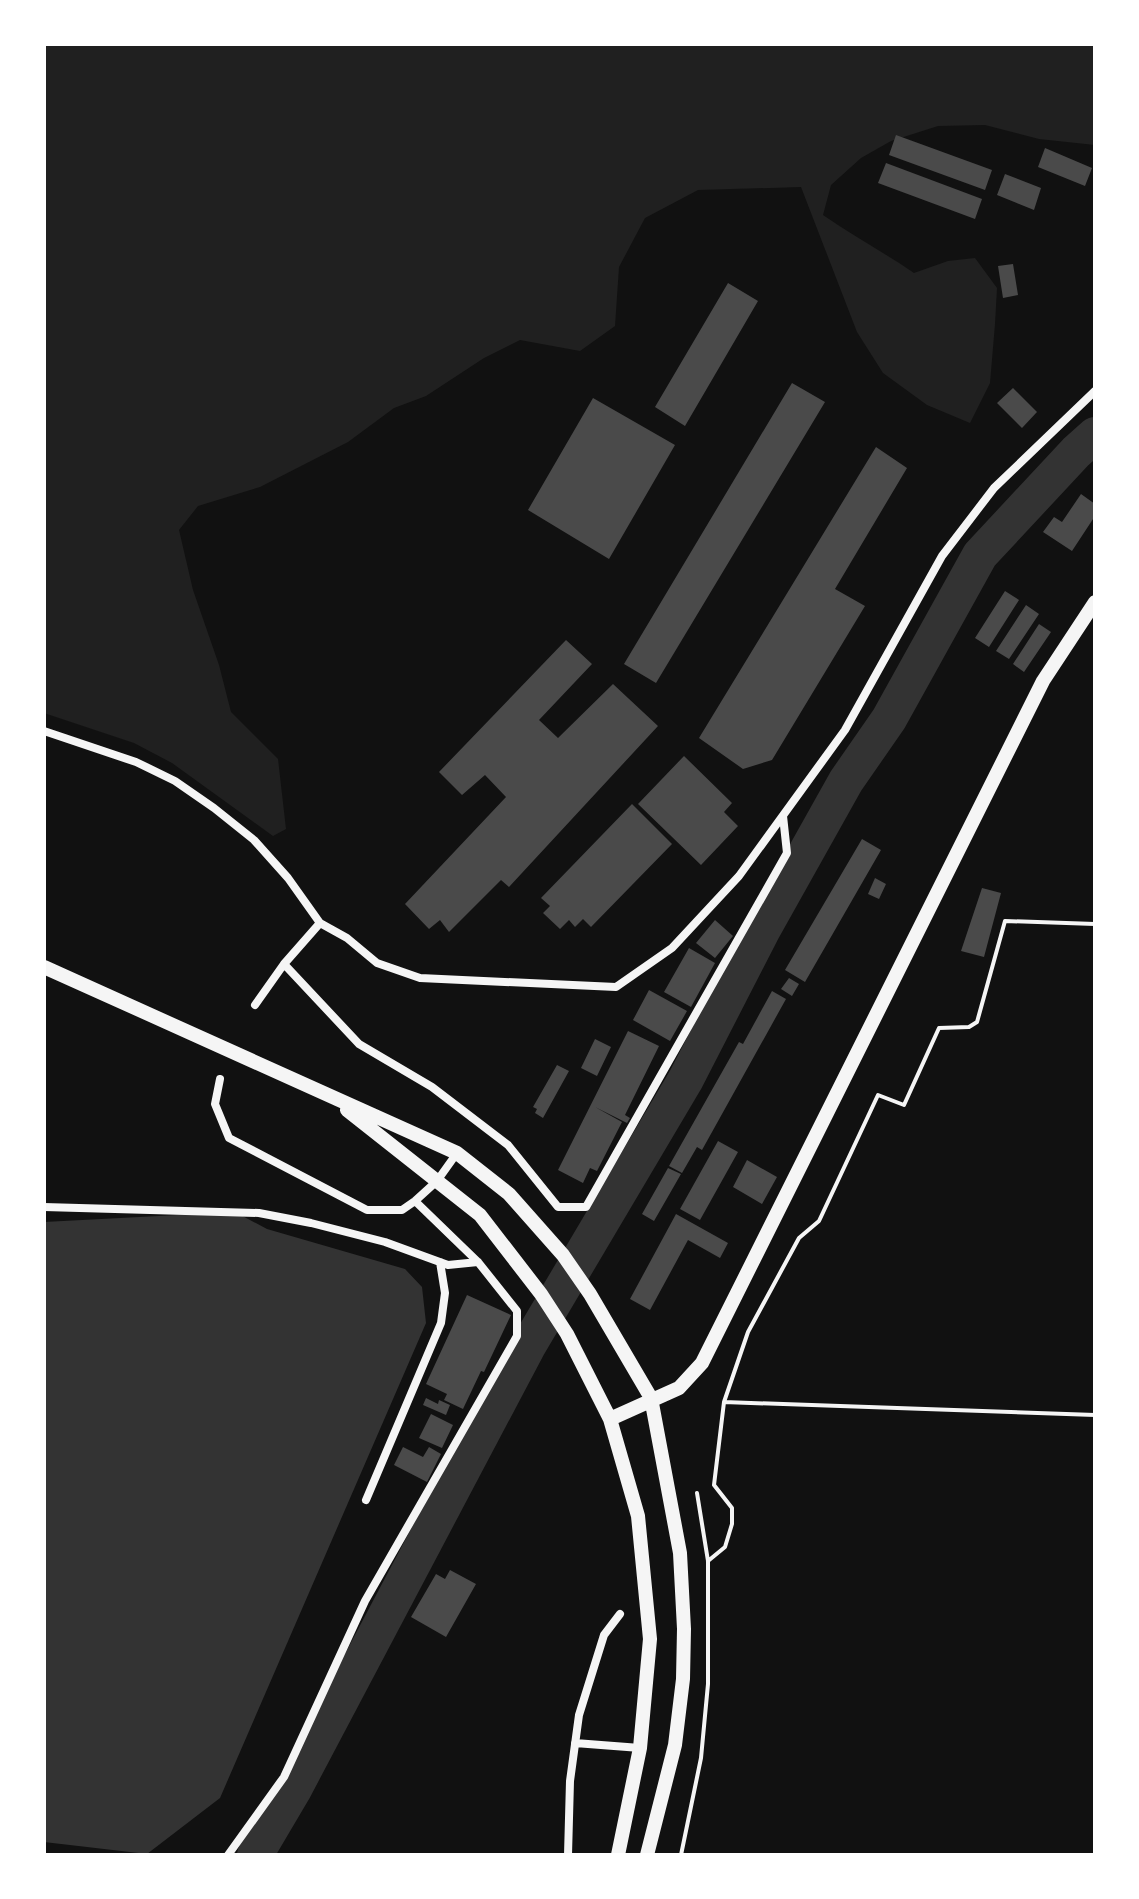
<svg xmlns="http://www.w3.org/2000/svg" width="1139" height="1899" font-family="Figtree,sans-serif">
  <rect width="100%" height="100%" fill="#111"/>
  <path fill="#202020" d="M 1095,44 L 1095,145 L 1039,139 L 985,125 L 938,126 L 891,141 L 861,158 L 831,185 L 823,215 C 853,236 885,253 914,273 L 948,261 L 975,258 L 997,288 L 995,324 L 990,383 L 970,423 L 927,405 L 883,373 L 857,332 L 801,187 L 698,190 L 645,218 L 619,267 L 615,326 L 580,351 L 520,340 L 484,358 L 426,396 L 394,408 L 348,442 L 260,487 L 198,506 L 179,530 L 193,590 L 219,665 L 231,712 L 278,759 L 286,829 L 273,836 L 172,763 L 134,743 L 44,713 L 44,45 Z"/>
  <path fill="#333" d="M 235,1212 L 267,1229 L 405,1269 L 422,1287 L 426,1323 L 220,1798 L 147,1854 L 44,1842 L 44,1222 Z"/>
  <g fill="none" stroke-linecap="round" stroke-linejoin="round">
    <path stroke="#333" stroke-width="36" d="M 255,1855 L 294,1789 L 528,1346 L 686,1079 L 762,931 L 846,781 L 889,719 L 980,555 L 1076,452 L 1095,435"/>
  </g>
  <path fill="#4a4a4a" d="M 896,135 L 992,170 L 985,190 L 889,155 Z
    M 1045,148 L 1092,168 L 1085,186 L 1038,167 Z
    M 886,163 L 982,199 L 975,219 L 878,183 Z
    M 1005,174 L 1041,188 L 1034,210 L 997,195 Z
    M 1013,264 L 1018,295 L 1003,298 L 998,266 Z
    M 728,283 L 758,301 L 685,426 L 655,407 Z
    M 792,383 L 825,402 L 656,683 L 624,664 Z
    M 1013,388 L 1037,412 L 1022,428 L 997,403 Z
    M 593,398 L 675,445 L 609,559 L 528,510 Z
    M 876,447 L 907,468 L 835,589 L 865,606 L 772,760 L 743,769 L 699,738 Z
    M 1081,494 L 1095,504 L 1095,516 L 1072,551 L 1043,532 L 1054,517 L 1062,522 Z
    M 1005,591 L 1019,600 L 989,647 L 975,638 Z
    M 1026,605 L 1039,614 L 1009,659 L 996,651 Z
    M 1039,624 L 1051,632 L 1024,672 L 1013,664 Z
    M 566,640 L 592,664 L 539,720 L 558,738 L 613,684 L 658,726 L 509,887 L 501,880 L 449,932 L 440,920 L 429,929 L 405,904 L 506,797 L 485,775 L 462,795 L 439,772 Z
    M 684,756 L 732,803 L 724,812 L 738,826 L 701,865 L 638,804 Z
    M 632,804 L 672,844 L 591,927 L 583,919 L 575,927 L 569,920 L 560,929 L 543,913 L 550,906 L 541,898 Z
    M 862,839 L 881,850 L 805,982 L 785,970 Z
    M 875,878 L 886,884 L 879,899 L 868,894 Z
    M 982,888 L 1001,893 L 984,957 L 961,951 Z
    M 715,920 L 733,936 L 715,958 L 696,943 Z
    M 689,948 L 715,963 L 691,1007 L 664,992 Z
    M 789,978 L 799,984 L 792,996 L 781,989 Z
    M 649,990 L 687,1011 L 670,1041 L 633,1020 Z
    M 772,991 L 786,999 L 702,1150 L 697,1147 L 682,1173 L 669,1166 L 739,1042 L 743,1044 Z
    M 628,1031 L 659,1046 L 625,1115 L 630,1118 L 627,1123 L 595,1107 L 622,1122 L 597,1171 L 590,1168 L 583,1183 L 558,1170 Z
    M 595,1039 L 611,1047 L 597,1076 L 581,1068 Z
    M 557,1065 L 569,1071 L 543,1118 L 535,1113 L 537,1109 L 533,1107 Z
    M 718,1141 L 738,1152 L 700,1220 L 680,1209 Z
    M 747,1160 L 777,1177 L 762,1204 L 733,1187 Z
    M 668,1168 L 681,1174 L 654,1221 L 642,1214 Z
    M 676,1214 L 728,1243 L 720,1258 L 688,1240 L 650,1310 L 630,1299 Z
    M 467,1295 L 511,1315 L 484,1372 L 481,1371 L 463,1409 L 444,1400 L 447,1394 L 426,1384 Z
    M 426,1398 L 438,1404 L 439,1400 L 450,1405 L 446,1415 L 423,1405 Z
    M 431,1414 L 453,1425 L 442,1448 L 419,1438 Z
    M 403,1447 L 423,1457 L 429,1447 L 441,1454 L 427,1482 L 394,1465 Z
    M 450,1570 L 476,1584 L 446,1637 L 411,1617 L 436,1574 L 445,1579 Z"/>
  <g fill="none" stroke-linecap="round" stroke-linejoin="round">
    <path stroke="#f5f5f5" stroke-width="4" d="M 724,1402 L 1095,1415
      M 708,1561 L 725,1547 L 732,1524 L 732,1508 L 714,1485 L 724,1402 L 748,1332 L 799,1238 L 819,1221 L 878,1095 L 904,1105 L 939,1028 L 969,1027 L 977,1022 L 1005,921 L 1095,924
      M 681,1855 L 701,1758 L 708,1684 L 708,1561 L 697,1493"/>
    <path stroke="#f5f5f5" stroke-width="8" d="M 44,731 L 136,762 L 175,781 L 214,808 L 254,840 L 288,878 L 320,923 L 347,938 L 377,963 L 420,978 L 616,987 L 672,948 L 739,876 L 845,730 L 942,556 L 994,488 L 1095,391
      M 284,964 L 359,1044 L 432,1087 L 508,1145 L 558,1207 L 586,1207 L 787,853 L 783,816
      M 255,1005 L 284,964 L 320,923
      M 220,1079 L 215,1104 L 229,1138 L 367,1210 L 402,1210 L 415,1201 L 437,1181 L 457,1153
      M 44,1207 L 259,1213 L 311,1223 L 385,1242 L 448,1265 L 478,1262
      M 366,1500 L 441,1323 L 445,1293 L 440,1262
      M 575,1743 L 640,1748
      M 228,1855 L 284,1777 L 365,1601 L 517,1336 L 517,1311 L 478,1262 L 415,1201
      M 568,1855 L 570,1781 L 579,1715 L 604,1635 L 620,1614"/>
    <path stroke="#f5f5f5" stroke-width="14" d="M 44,967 L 457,1153 L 509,1194 L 563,1255 L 590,1294 L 651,1398 L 680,1553 L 684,1629 L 683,1679 L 675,1745 L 647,1855
      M 347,1110 L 480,1215 L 541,1294 L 567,1334 L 610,1419 L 638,1516 L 650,1639 L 640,1748 L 618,1855
      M 610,1419 L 679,1388 L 702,1363 L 1043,681 L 1095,602"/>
  </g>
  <rect width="1139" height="1899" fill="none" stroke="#ffffff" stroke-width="92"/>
</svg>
